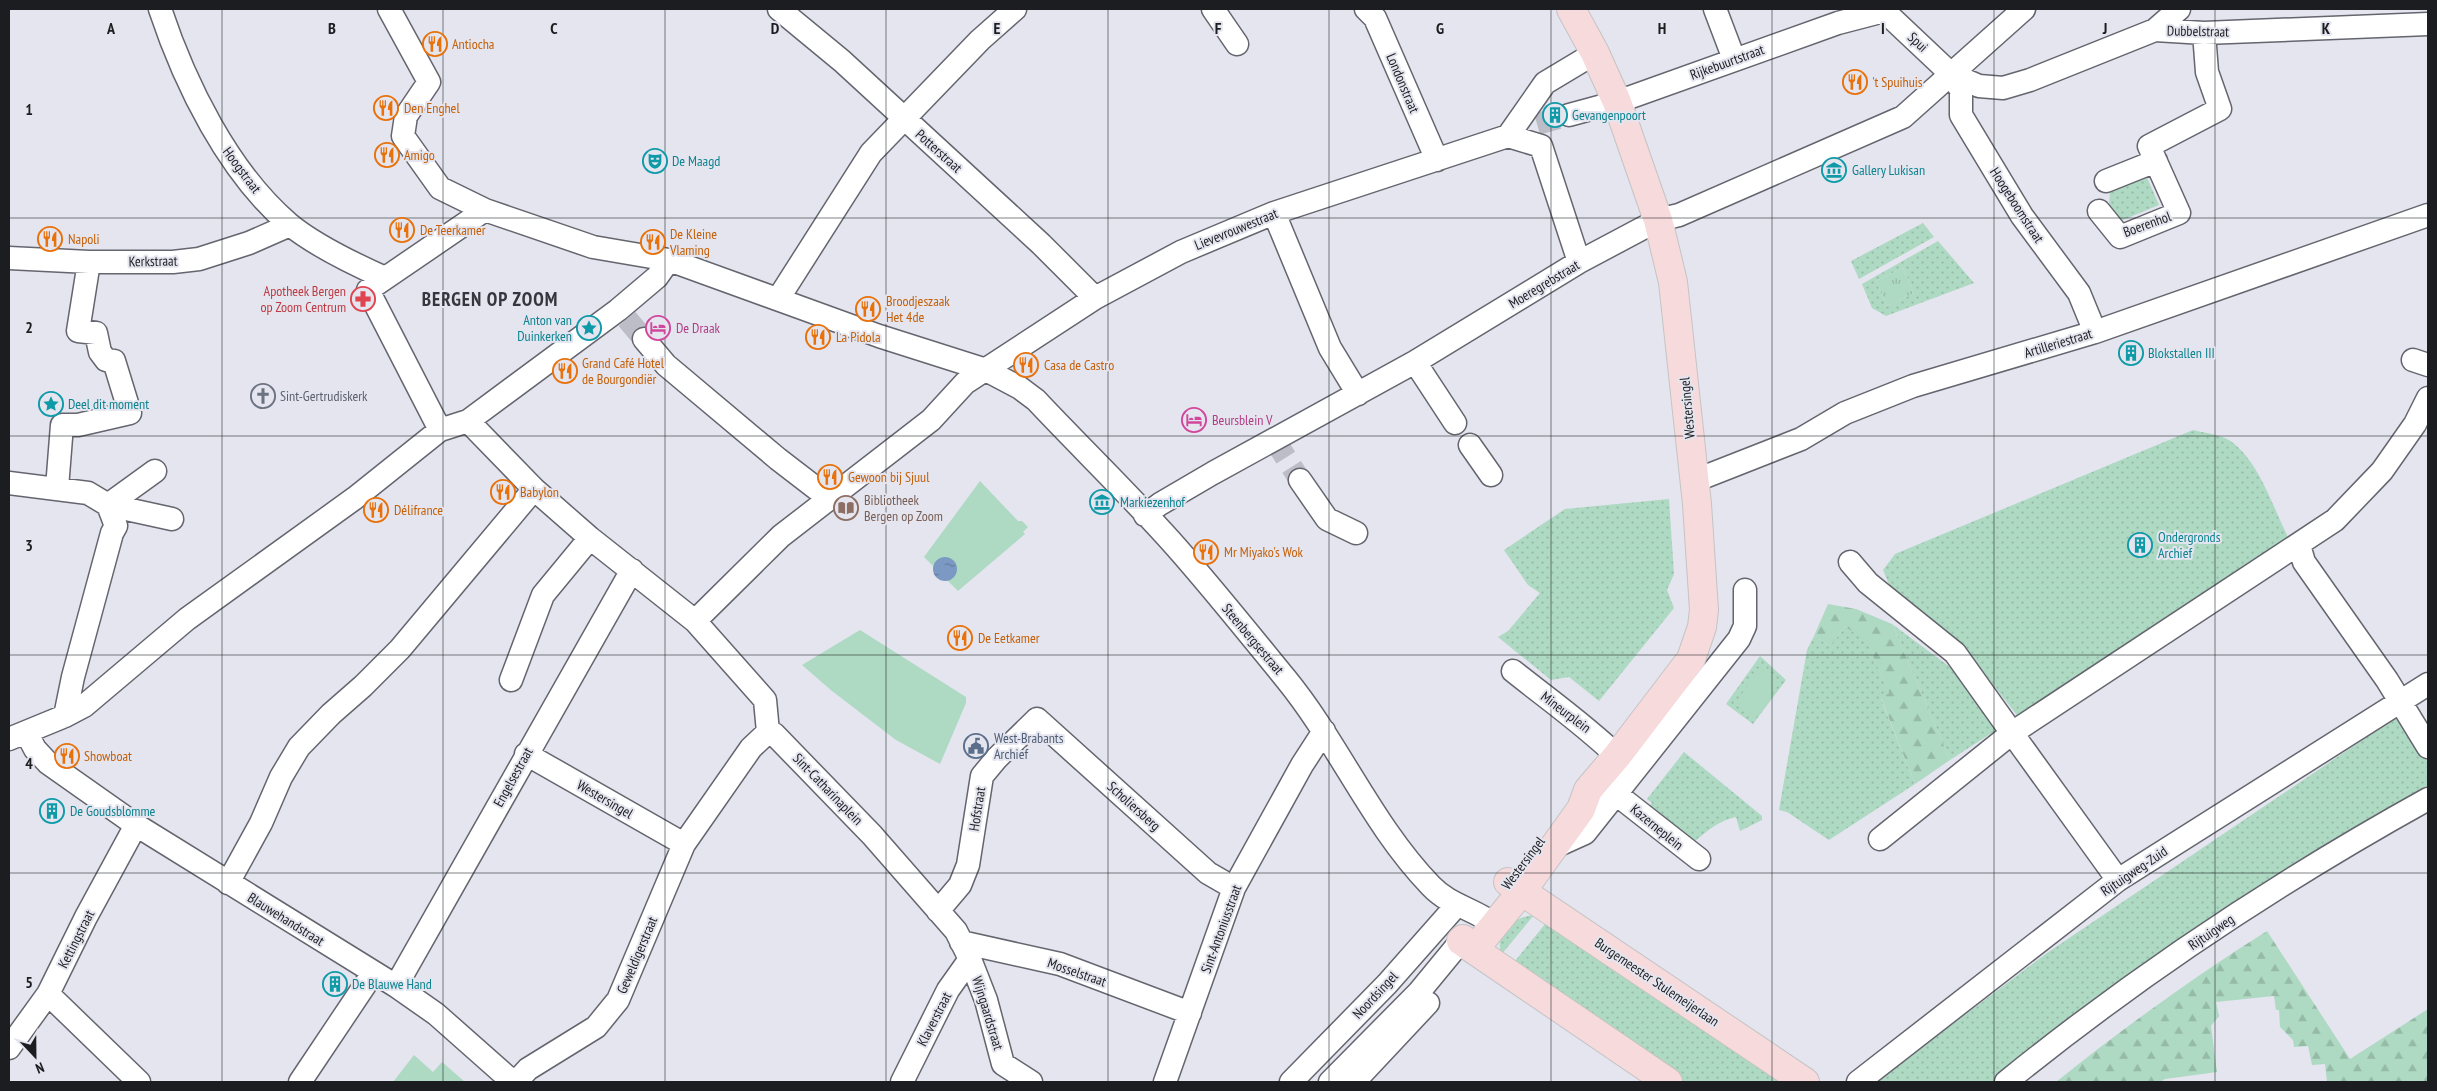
<svg xmlns="http://www.w3.org/2000/svg" width="2437" height="1091" font-family="'PT Sans Narrow',sans-serif">
  <defs>
    <pattern id="grass-dots" width="8" height="8" patternUnits="userSpaceOnUse" patternTransform="scale(1.25)"><rect width="8" height="8" fill="#aed9c2"/><path d="M2 2h.1M6 6h.1" fill="none" stroke="#95baa6" stroke-width="1.8" stroke-linecap="round"/></pattern>
    <pattern id="forest-firs" width="22" height="20" patternUnits="userSpaceOnUse" patternTransform="scale(1.25)"><rect width="22" height="20" fill="#aed9c2"/><path d="M5 1l3.5 6h-7zM16 11l3.5 6h-7z" fill="#95baa6"/></pattern>
    <pattern id="park-tufts" width="24" height="20" patternUnits="userSpaceOnUse" patternTransform="scale(1.25)"><rect width="24" height="20" fill="#aed9c2"/><path d="M3 7l-1-3M5 7V3M7 7l1-3M15 17l-1-3M17 17v-4M19 17l1-3" fill="none" stroke="#95baa6"/></pattern>
    <pattern id="water-ripples" width="26" height="14" patternUnits="userSpaceOnUse" patternTransform="scale(1.25)"><rect width="26" height="14" fill="#7b99c2"/><path d="M2 4q2-2 4 0t4 0M15 11q2-2 4 0t4 0" fill="none" stroke="#647c9d"/></pattern>
  </defs>
  <rect width="100%" height="100%" fill="#e4e5ef"/>
  <path fill="url(#grass-dots)" fill-rule="evenodd" d="M 2145,173 L 2159,205 L 2113,224 L 2109,206 L 2110,188 Z
    M 1923,223 L 1934,237 L 1859,279 L 1851,261 Z
    M 1938,241 L 1974,283 L 1886,316 L 1872,308 L 1862,284 ZM 1903,268 L 1914,293 L 1887,306 L 1876,281 Z
    M 2193,430 C 2204,433 2217,434 2227,439 C 2257,456 2272,505 2287,535 L 2286,546 L 2020,719 L 1962,645 L 1893,593 L 1883,570 L 1895,554 Z
    M 1669,499 L 1674,574 L 1667,590 L 1674,608 L 1599,701 L 1569,677 L 1551,680 L 1498,637 L 1508,631 L 1540,593 L 1528,585 L 1504,550 L 1565,509 Z
    M 1892,624 L 1954,670 L 2001,727 L 1950,760 Z
    M 1845,627 L 1866,639 L 1889,693 L 1881,699 L 1915,784 L 1829,840 L 1787,812 L 1779,810 L 1807,650 L 1814,636 L 1830,646 Z
    M 1760,656 L 1786,680 L 1753,724 L 1726,704 Z
    M 2401,714 L 2428,763 L 2428,786 L 2328,848 L 2081,1016 L 1994,1082 L 1876,1082 L 2047,953 Z
    M 1684,752 L 1762,816 L 1762,820 L 1740,831 L 1736,817 C 1718,821 1707,831 1693,843 L 1648,808 L 1652,803 L 1647,799 Z
    M 1534,915 L 1501,955 C 1495,933 1513,917 1534,915 Z
    M 1550,918 L 1796,1082 L 1679,1082 L 1511,966 Z"/>
  <path fill="url(#forest-firs)" d="M 1828,604 L 1856,609 L 1892,624 L 1950,760 L 1915,784 L 1881,698 L 1889,693 L 1866,640 L 1845,627 L 1830,646 L 1814,636 Z
    M 2267,931 L 2350,1059 L 2428,1009 L 2428,1082 L 2327,1082 L 2325,1064 L 2312,1065 L 2308,1046 L 2294,1047 L 2293,1040 L 2280,1027 L 2279,1010 L 2276,1010 L 2274,996 L 2216,1002 L 2219,1016 L 2211,1026 L 2217,1072 L 2165,1079 L 2160,1082 L 2056,1082 C 2123,1028 2194,977 2267,931 Z"/>
  <path fill="url(#park-tufts)" d="M 1903,268 L 1914,293 L 1887,306 L 1876,281 Z"/>
  <path fill="#aed9c2" d="M 980,481 L 1018,521 L 1022,521 L 1028,527 L 1023,532 L 1025,534 L 958,591 L 924,557 Z
    M 860,630 L 966,697 L 966,703 L 940,764 L 896,740 L 832,691 L 802,665 Z
    M 1760,669 L 1779,684 L 1755,717 L 1736,702 Z
    M 414,1055 L 433,1072 L 442,1062 L 465,1082 L 393,1082 Z"/>
  <path fill="url(#water-ripples)" d="M933 569a12 12 0 1 1 24 0a12 12 0 1 1-24 0Z"/>
  <g fill="none" stroke-linecap="round" stroke-linejoin="round">
    <path stroke="#bcbdc6" stroke-width="22" stroke-dasharray="22 11" stroke-linecap="butt" d="M 1537,124 L 1569,115
      M 627,319 L 644,339
      M 1274,439 L 1300,480"/>
    <defs>
      <path id="minor" d="M 160,9 C 185,84 228,172 289,224 C 313,244 356,265 385,278
        M 389,9 L 429,82 L 406,116 L 403,136 L 440,188 L 485,210 L 593,247 L 669,260 L 879,336 L 986,370 L 1020,388 L 1036,400 C 1082,449 1132,497 1177,548 C 1214,590 1250,635 1286,679 C 1339,744 1372,825 1431,886 C 1450,906 1475,909 1495,925
        M 779,9 L 842,61 L 1041,244 L 1095,298
        M 1213,9 L 1237,44
        M 1366,9 L 1375,18 L 1437,160
        M 1715,9 L 1734,59
        M 1882,9 L 1951,74 L 1961,90 L 1961,115 L 2022,216 L 2079,293 L 2095,332
        M 2155,30 L 2179,9
        M 1951,74 L 1979,86 L 2003,88 L 2030,80 L 2155,30 L 2204,33 L 2428,24
        M 1569,115 L 1617,102 L 1838,23 L 1884,11 L 1887,9
        M 1508,136 L 1541,146 L 1579,262
        M 2106,181 L 2156,161
        M 2099,211 L 2120,237 L 2179,213 L 2149,146 L 2220,109 L 2207,72 L 2204,33
        M 1274,213 L 1330,348 L 1358,394
        M 9,258 L 89,262 L 173,262 L 199,259 L 249,243 L 290,225
        M 778,299 L 871,153 L 980,40 L 1015,9
        M 644,339 L 666,365 L 778,459 L 830,499
        M 2413,360 L 2428,365
        M 1415,362 L 1455,423
        M 468,421 L 534,489 L 590,538 L 695,621 L 765,700 L 768,732
        M 440,430 L 368,290 L 485,210
        M 1470,445 L 1491,475
        M 1300,480 L 1327,519 L 1356,533
        M 1694,481 L 1801,439 L 1845,413 L 1913,386 L 2095,332 L 2428,215
        M 9,483 L 88,493 L 108,505 L 172,519
        M 57,488 L 62,425 L 78,425 L 130,413 L 114,361 L 106,360 L 100,352 L 96,333 L 78,331 L 89,262
        M 108,505 L 155,471
        M 1145,515 L 1160,504 L 1213,473 L 1415,362 L 1579,262 L 1658,220 L 1679,215 L 1903,117 L 2024,9
        M 2299,545 L 2304,562 L 2387,680 L 2428,747
        M 1850,562 L 1868,583 L 1955,653 L 2012,733 L 2335,520 L 2382,471 L 2415,424 L 2428,398
        M 695,621 L 781,536 L 931,420 L 965,383 L 1095,298 L 1181,252 L 1274,213 L 1508,136 L 1545,83 L 1595,53
        M 1513,671 C 1548,699 1585,725 1617,756
        M 511,680 L 543,595 L 590,538
        M 65,716 L 73,677 L 112,533 L 116,526 L 108,505
        M 26,732 L 35,749 L 48,763 L 136,825 L 396,986 L 436,1014 L 506,1076 L 516,1082
        M 768,732 L 774,734 L 872,835 L 956,931 L 970,959 L 986,1000 L 1003,1064 L 1031,1082
        M 9,739 L 65,716 L 84,706 L 187,619 L 355,498 L 440,430 L 468,421 L 618,310 L 657,277 L 669,260
        M 526,754 L 684,844
        M 1616,794 L 1699,859
        M 1880,839 L 2012,733 L 2118,880
        M 1554,847 L 1585,833 L 1739,639 L 1745,626 L 1745,590
        M 228,883 L 261,823 L 281,777 L 299,747 L 331,714 L 363,686 L 400,649 L 534,489
        M 938,911 L 960,885 L 968,865 L 982,776 L 997,758 L 1037,719 L 1208,873 L 1234,888
        M 961,942 L 1060,964 L 1190,1013
        M 396,986 L 632,570
        M 48,994 L 139,1082
        M 9,1048 L 48,994 L 86,917 L 136,825
        M 300,1082 L 373,973
        M 516,1082 L 528,1069 L 596,1027 L 618,1000 L 684,844 L 751,748 L 768,732
        M 902,1082 L 948,990 L 970,959
        M 1165,1082 L 1234,888 L 1302,765 L 1324,731
        M 1291,1082 L 1387,984 L 1456,906
        M 1330,1082 L 1419,992 L 1461,941
        M 1354,1082 L 1428,1003
        M 1858,1082 L 2118,880 L 2428,684
        M 2006,1082 C 2138,975 2280,881 2428,799"/>
      <path id="major" d="M 1508,882 L 1805,1082
        M 1463,939 L 1461,941 L 1668,1082
        M 1474,950 L 1522,891 L 1581,809 L 1588,790 L 1617,756 L 1691,659 L 1702,627 L 1704,610 L 1697,504 L 1673,282 L 1658,220 L 1617,102 L 1595,53 L 1571,9"/>
    </defs>
    <use href="#minor" stroke="#64656e" stroke-width="25"/>
    <use href="#major" stroke="#c4c4c5" stroke-width="30"/>
    <use href="#minor" stroke="#fff" stroke-width="22"/>
    <use href="#major" stroke="#f7dadb" stroke-width="28"/>
  </g>
  <path fill="none" stroke="#1c1d20" stroke-width="1" stroke-opacity="0.55" d="M 222,9 L 222,1082M 443,9 L 443,1082M 665,9 L 665,1082M 886,9 L 886,1082M 1108,9 L 1108,1082M 1329,9 L 1329,1082M 1551,9 L 1551,1082M 1772,9 L 1772,1082M 1994,9 L 1994,1082M 2215,9 L 2215,1082M 9,218 L 2428,218M 9,436 L 2428,436M 9,655 L 2428,655M 9,873 L 2428,873"/>
  <defs>
    <symbol id="restaurant-ring" viewBox="-11 -11 22 22"><circle r="9.5" fill="#e4e5ef" stroke="#e8710a" stroke-width="1.5"/><path d="M-5-6h1v4h1v-4h1v4h1v-4h1v5L-1.5 .5V6h-2V.5L-5-1ZM5-6V6H3V1.5H1.5Q1.5-4 5-6Z" fill="#e8710a"/></symbol>
    <symbol id="building-ring" viewBox="-11 -11 22 22"><circle r="9.5" fill="#e4e5ef" stroke="#0f9aa8" stroke-width="1.5"/><path d="M-4-6H4V6H1V3H-1V6H-4ZM-2.5-4.3h1.7v1.8h-1.7ZM.8-4.3h1.7v1.8H.8ZM-2.5-1h1.7V.8h-1.7ZM.8-1h1.7V.8H.8Z" fill="#0f9aa8"/></symbol>
    <symbol id="theatre-ring" viewBox="-11 -11 22 22"><circle r="9.5" fill="#e4e5ef" stroke="#0f9aa8" stroke-width="1.5"/><path d="M-5-5.5Q0-4 5-5.5V0Q5 5 0 6Q-5 5-5 0ZM-3.3-2.5H-1v1.5H-3.3ZM1-2.5H3.3v1.5H1ZM-2.8 1Q0 5.5 2.8 1Z" fill="#0f9aa8"/></symbol>
    <symbol id="museum-ring" viewBox="-11 -11 22 22"><circle r="9.5" fill="#e4e5ef" stroke="#0f9aa8" stroke-width="1.5"/><path d="M0-6L6-3V-2H-6V-3ZM-5-1h2V3h-2ZM-1-1h2V3h-2ZM3-1h2V3H3ZM-6 4H6V6H-6Z" fill="#0f9aa8"/></symbol>
    <symbol id="pharmacy-ring" viewBox="-11 -11 22 22"><circle r="9.5" fill="#e4e5ef" stroke="#e0444e" stroke-width="1.5"/><path d="M-2-6h4v4h4v4h-4v4h-4v-4h-4v-4h4Z" fill="#e0444e"/></symbol>
    <symbol id="sight-ring" viewBox="-11 -11 22 22"><circle r="9.5" fill="#e4e5ef" stroke="#0f9aa8" stroke-width="1.5"/><path d="M0-6L1.8-2.2L6-1.7L2.9 1.2L3.7 5.4L0 3.3L-3.7 5.4L-2.9 1.2L-6-1.7L-1.8-2.2Z" fill="#0f9aa8"/></symbol>
    <symbol id="hotel-ring" viewBox="-11 -11 22 22"><circle r="9.5" fill="#e4e5ef" stroke="#d1479c" stroke-width="1.5"/><path d="M-6-4.5h1.5V1H6V5H4.5V3h-9V5H-6ZM-4 0a1.8 1.8 0 1 1 3.6 0ZM.5 0V-2.5h3Q6-2.5 6 0Z" fill="#d1479c"/></symbol>
    <symbol id="church-ring" viewBox="-11 -11 22 22"><circle r="9.5" fill="#e4e5ef" stroke="#6b7280" stroke-width="1.5"/><path d="M-1.2-6h2.4v3.5h3.3v2.4h-3.3V6h-2.4V-.1h-3.3v-2.4h3.3Z" fill="#6b7280"/></symbol>
    <symbol id="library-ring" viewBox="-11 -11 22 22"><circle r="9.5" fill="#e4e5ef" stroke="#8d6e63" stroke-width="1.5"/><path d="M-6-4Q-3-5.5-.7-3.5V5Q-3 3-6 4ZM6-4Q3-5.5 .7-3.5V5Q3 3 6 4Z" fill="#8d6e63"/></symbol>
    <symbol id="civic-ring" viewBox="-11 -11 22 22"><circle r="9.5" fill="#e4e5ef" stroke="#5c6f8a" stroke-width="1.5"/><path d="M-.6-6.5H3V-4.5H.6V-3L4-1V1h2V6H-6V1h2V-1L-.6-3ZM-1.2 2.5V6h2.4V2.5Z" fill="#5c6f8a"/></symbol>
  </defs>
  <g fill-rule="evenodd">
    <use href="#restaurant-ring" x="421" y="30" width="28" height="28"/>
    <use href="#restaurant-ring" x="1841" y="68" width="28" height="28"/>
    <use href="#restaurant-ring" x="372" y="94" width="28" height="28"/>
    <use href="#building-ring" x="1541" y="101" width="28" height="28"/>
    <use href="#restaurant-ring" x="373" y="141" width="28" height="28"/>
    <use href="#theatre-ring" x="641" y="147" width="28" height="28"/>
    <use href="#museum-ring" x="1820" y="156" width="28" height="28"/>
    <use href="#restaurant-ring" x="388" y="216" width="28" height="28"/>
    <use href="#restaurant-ring" x="36" y="225" width="28" height="28"/>
    <use href="#restaurant-ring" x="639" y="228" width="28" height="28"/>
    <use href="#pharmacy-ring" x="349" y="285" width="28" height="28"/>
    <use href="#restaurant-ring" x="854" y="295" width="28" height="28"/>
    <use href="#sight-ring" x="575" y="314" width="28" height="28"/>
    <use href="#hotel-ring" x="644" y="314" width="28" height="28"/>
    <use href="#restaurant-ring" x="804" y="323" width="28" height="28"/>
    <use href="#building-ring" x="2117" y="339" width="28" height="28"/>
    <use href="#restaurant-ring" x="1012" y="351" width="28" height="28"/>
    <use href="#restaurant-ring" x="551" y="357" width="28" height="28"/>
    <use href="#church-ring" x="249" y="382" width="28" height="28"/>
    <use href="#sight-ring" x="37" y="390" width="28" height="28"/>
    <use href="#hotel-ring" x="1180" y="406" width="28" height="28"/>
    <use href="#restaurant-ring" x="816" y="463" width="28" height="28"/>
    <use href="#restaurant-ring" x="489" y="478" width="28" height="28"/>
    <use href="#museum-ring" x="1088" y="488" width="28" height="28"/>
    <use href="#library-ring" x="832" y="494" width="28" height="28"/>
    <use href="#restaurant-ring" x="362" y="496" width="28" height="28"/>
    <use href="#building-ring" x="2126" y="531" width="28" height="28"/>
    <use href="#restaurant-ring" x="1192" y="538" width="28" height="28"/>
    <use href="#restaurant-ring" x="946" y="624" width="28" height="28"/>
    <use href="#civic-ring" x="962" y="732" width="28" height="28"/>
    <use href="#restaurant-ring" x="53" y="742" width="28" height="28"/>
    <use href="#building-ring" x="38" y="797" width="28" height="28"/>
    <use href="#building-ring" x="321" y="970" width="28" height="28"/>
  </g>
  <g text-anchor="middle" stroke-width="4" stroke-linejoin="round" paint-order="stroke">
    <g font-size="14" fill="#1c1d20" stroke="#e4e5ef">
      <text transform="translate(2198 31) rotate(1)" y="5">Dubbelstraat</text>
      <text transform="translate(1918 42) rotate(43)" y="5">Spui</text>
      <text transform="translate(1727 62) rotate(-20)" y="5">Rijkebuurtstraat</text>
      <text transform="translate(1403 83) rotate(67)" y="5">Londonstraat</text>
      <text transform="translate(939 151) rotate(42)" y="5">Potterstraat</text>
      <text transform="translate(242 170) rotate(53)" y="5">Hoogstraat</text>
      <text transform="translate(2017 205) rotate(57)" y="5">Hoogeboomstraat</text>
      <text transform="translate(2147 224) rotate(-20)" y="5">Boerenhol</text>
      <text transform="translate(1236 229) rotate(-22)" y="5">Lievevrouwestraat</text>
      <text transform="translate(153 261) rotate(-1)" y="5">Kerkstraat</text>
      <text transform="translate(1544 284) rotate(-31)" y="5">Moeregrebstraat</text>
      <text transform="translate(2058 343) rotate(-17)" y="5">Artilleriestraat</text>
      <text transform="translate(1687 408) rotate(-95)" y="5">Westersingel</text>
      <text transform="translate(1253 639) rotate(50)" y="5">Steenbergsestraat</text>
      <text transform="translate(1566 712) rotate(37)" y="5">Mineurplein</text>
      <text transform="translate(513 777) rotate(-61)" y="5">Engelsestraat</text>
      <text transform="translate(828 789) rotate(46)" y="5">Sint-Catharinaplein</text>
      <text transform="translate(605 799) rotate(30)" y="5">Westersingel</text>
      <text transform="translate(1134 806) rotate(42)" y="5">Scholiersberg</text>
      <text transform="translate(977 809) rotate(-81)" y="5">Hofstraat</text>
      <text transform="translate(1657 827) rotate(39)" y="5">Kazerneplein</text>
      <text transform="translate(1523 863) rotate(-53)" y="5">Westersingel</text>
      <text transform="translate(2134 871) rotate(-34)" y="5">Rijtuigweg-Zuid</text>
      <text transform="translate(286 919) rotate(32)" y="5">Blauwehandstraat</text>
      <text transform="translate(1221 929) rotate(-70)" y="5">Sint-Antoniusstraat</text>
      <text transform="translate(2211 932) rotate(-34)" y="5">Rijtuigweg</text>
      <text transform="translate(76 939) rotate(-63)" y="5">Kettingstraat</text>
      <text transform="translate(637 955) rotate(-67)" y="5">Geweldigerstraat</text>
      <text transform="translate(1077 972) rotate(19)" y="5">Mosselstraat</text>
      <text transform="translate(1657 982) rotate(34)" y="5">Burgemeester Stulemeijerlaan</text>
      <text transform="translate(1375 995) rotate(-47)" y="5">Noordsingel</text>
      <text transform="translate(988 1013) rotate(73)" y="5">Wijngaardstraat</text>
      <text transform="translate(934 1019) rotate(-63)" y="5">Klaverstraat</text>
    </g>
    <g font-size="14" fill="#c56008" stroke="#e4e5ef" text-anchor="start">
      <text x="452" y="49">Antiocha</text>
      <text x="1872" y="87">'t Spuihuis</text>
      <text x="404" y="113">Den Enghel</text>
      <text x="404" y="160">Amigo</text>
      <text x="420" y="235">De Teerkamer</text>
      <text x="670" y="239">De Kleine<tspan x="670" dy="16">Vlaming</tspan></text>
      <text x="68" y="244">Napoli</text>
      <text x="886" y="306">Broodjeszaak<tspan x="886" dy="16">Het 4de</tspan></text>
      <text x="836" y="342">La Pidola</text>
      <text x="582" y="368">Grand Café Hotel<tspan x="582" dy="16">de Bourgondiër</tspan></text>
      <text x="1044" y="370">Casa de Castro</text>
      <text x="848" y="482">Gewoon bij Sjuul</text>
      <text x="520" y="497">Babylon</text>
      <text x="394" y="515">Délifrance</text>
      <text x="1224" y="557">Mr Miyako's Wok</text>
      <text x="978" y="643">De Eetkamer</text>
      <text x="84" y="761">Showboat</text>
    </g>
    <g font-size="14" fill="#0d838f" stroke="#e4e5ef" text-anchor="start">
      <text x="1572" y="120">Gevangenpoort</text>
      <text x="672" y="166">De Maagd</text>
      <text x="1852" y="175">Gallery Lukisan</text>
      <text x="572" y="325" text-anchor="end">Anton van<tspan x="572" dy="16">Duinkerken</tspan></text>
      <text x="2148" y="358">Blokstallen III</text>
      <text x="68" y="409">Deel dit moment</text>
      <text x="1120" y="507">Markiezenhof</text>
      <text x="2158" y="542">Ondergronds<tspan x="2158" dy="16">Archief</tspan></text>
      <text x="70" y="816">De Goudsblomme</text>
      <text x="352" y="989">De Blauwe Hand</text>
    </g>
    <g font-size="14" fill="#be3a42" stroke="#e4e5ef" text-anchor="end">
      <text x="346" y="296">Apotheek Bergen<tspan x="346" dy="16">op Zoom Centrum</tspan></text>
    </g>
    <g font-size="14" fill="#b23c85" stroke="#e4e5ef" text-anchor="start">
      <text x="676" y="333">De Draak</text>
      <text x="1212" y="425">Beursblein V</text>
    </g>
    <g font-size="14" fill="#5b616d" stroke="#e4e5ef" text-anchor="start">
      <text x="280" y="401">Sint-Gertrudiskerk</text>
    </g>
    <g font-size="14" fill="#785e54" stroke="#e4e5ef" text-anchor="start">
      <text x="864" y="505">Bibliotheek<tspan x="864" dy="16">Bergen op Zoom</tspan></text>
    </g>
    <g font-size="14" fill="#4e5e75" stroke="#e4e5ef" text-anchor="start">
      <text x="994" y="743">West-Brabants<tspan x="994" dy="16">Archief</tspan></text>
    </g>
    <g font-size="19" font-weight="bold" letter-spacing="1" fill="#36363e" stroke="#e4e5ef">
      <text x="490" y="306">BERGEN OP ZOOM</text>
    </g>
  </g>
  <g font-size="16" text-anchor="middle" font-weight="bold" fill="#1c1d20" stroke="#e4e5ef" stroke-width="4" stroke-linejoin="round" paint-order="stroke">
    <text x="111" y="34">A</text>
    <text x="332" y="34">B</text>
    <text x="554" y="34">C</text>
    <text x="775" y="34">D</text>
    <text x="997" y="34">E</text>
    <text x="1218" y="34">F</text>
    <text x="1440" y="34">G</text>
    <text x="1662" y="34">H</text>
    <text x="1883" y="34">I</text>
    <text x="2105" y="34">J</text>
    <text x="2326" y="34">K</text>
    <text x="29" y="115">1</text>
    <text x="29" y="333">2</text>
    <text x="29" y="551">3</text>
    <text x="29" y="769">4</text>
    <text x="29" y="988">5</text>
  </g>
  <rect width="2437" height="1091" fill="none" stroke="#1c1d20" stroke-width="20"/>
  <g transform="translate(35 1056) rotate(158)" stroke="#e4e5ef" stroke-width="4" paint-order="stroke">
  <path d="M0-4L9 19L0 12L-9 19Z" fill="#1c1d20"/>
  <text y="-8" font-size="14" font-weight="bold" text-anchor="middle" fill="#1c1d20">N</text>
  </g>
</svg>
